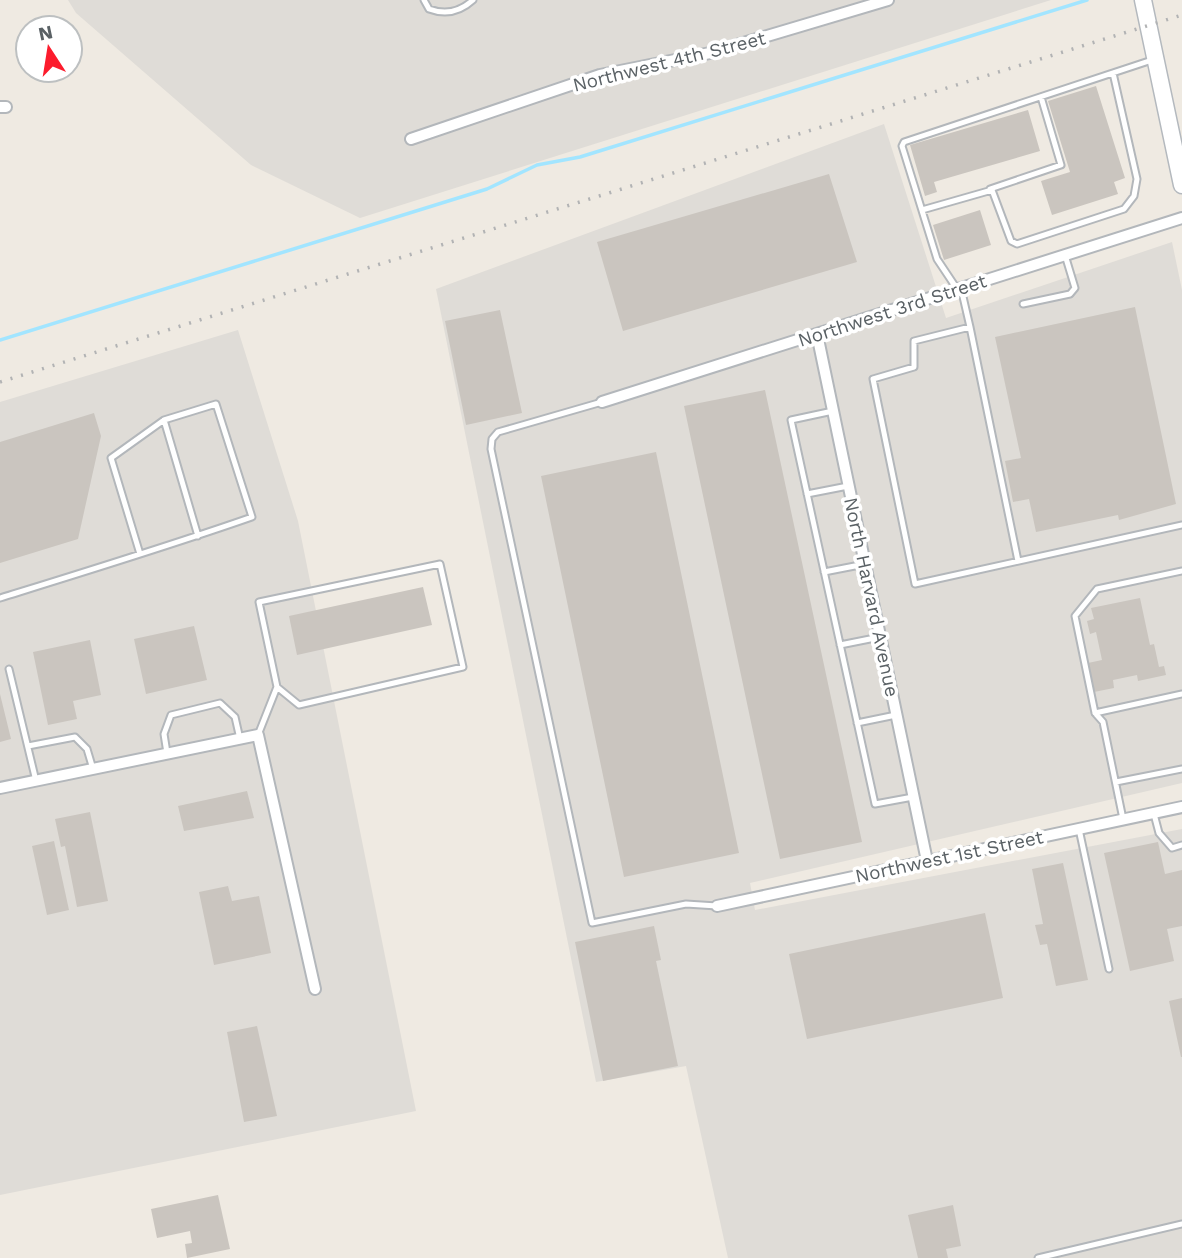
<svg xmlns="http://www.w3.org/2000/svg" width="1182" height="1258" font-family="'Work Sans',sans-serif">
  <rect width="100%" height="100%" fill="#efeae2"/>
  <path fill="#dfdcd7" d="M 68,0 L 1051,0 L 360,218 L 251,165 L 76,13 Z
    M 884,124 L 946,318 L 1172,242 L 1182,290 L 1182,783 L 750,883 L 755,910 L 1182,829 L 1182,1258 L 728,1258 L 686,1066 L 596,1082 L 436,289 Z
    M 238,330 L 298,521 L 416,1111 L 0,1195 L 0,402 Z"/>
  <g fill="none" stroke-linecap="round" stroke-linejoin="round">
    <path stroke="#a2e5ff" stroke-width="3.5" d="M 0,340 L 487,189 L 537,165 L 580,157 L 1087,0"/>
  </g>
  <path fill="#cac5bf" d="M 1096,86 L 1125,178 L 1114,182 L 1118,194 L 1052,215 L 1041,181 L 1070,172 L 1048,101 Z
    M 1028,110 L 1040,151 L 934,182 L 937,192 L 925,196 L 910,145 Z
    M 829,174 L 857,262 L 623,331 L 597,242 Z
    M 980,210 L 991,245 L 944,260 L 933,225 Z
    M 1135,307 L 1176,504 L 1119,520 L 1118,515 L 1036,532 L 1029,499 L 1013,502 L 1005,461 L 1021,458 L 995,337 Z
    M 500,310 L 522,413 L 466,425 L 445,321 Z
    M 765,390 L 862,842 L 780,859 L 684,406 Z
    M 94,413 L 101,436 L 78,539 L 0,563 L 0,442 Z
    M 656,452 L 739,853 L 624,877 L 541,476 Z
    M 423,587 L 432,625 L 297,655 L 289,616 Z
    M 1140,598 L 1150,645 L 1154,644 L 1159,667 L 1164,666 L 1166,675 L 1138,681 L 1137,675 L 1113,680 L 1114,688 L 1094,692 L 1088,663 L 1102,660 L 1096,632 L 1090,634 L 1087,621 L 1094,619 L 1091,608 Z
    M 194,626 L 207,680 L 146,694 L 134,639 Z
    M 90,640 L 101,695 L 73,701 L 77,719 L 48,725 L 33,652 Z
    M 0,694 L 11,739 L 0,742 Z
    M 247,791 L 254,818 L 184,831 L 178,806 Z
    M 90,812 L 108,901 L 77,907 L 65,846 L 61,847 L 55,819 Z
    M 54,841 L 69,910 L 47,915 L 32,846 Z
    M 1158,842 L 1165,874 L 1182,870 L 1182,926 L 1167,929 L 1174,961 L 1130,971 L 1104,853 Z
    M 1063,863 L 1088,980 L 1056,986 L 1047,944 L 1040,945 L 1035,925 L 1043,924 L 1032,869 Z
    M 228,886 L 232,901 L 259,896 L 271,953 L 214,965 L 199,892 Z
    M 985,913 L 1003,998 L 807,1039 L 789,954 Z
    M 654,926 L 661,960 L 656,961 L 678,1066 L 603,1081 L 575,942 Z
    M 1182,998 L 1182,1057 L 1181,1057 L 1169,1001 Z
    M 257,1026 L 277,1116 L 244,1122 L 227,1032 Z
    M 218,1195 L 230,1249 L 187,1258 L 185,1244 L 192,1243 L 190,1231 L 157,1238 L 151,1209 Z
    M 953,1205 L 961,1246 L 946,1249 L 948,1258 L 918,1258 L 908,1215 Z"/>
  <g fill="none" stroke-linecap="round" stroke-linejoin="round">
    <defs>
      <path id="lane" d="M 424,0 L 429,9 C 445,15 460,12 473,0
        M 990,189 L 1061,165 L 1041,97
        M 922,210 L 992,190 L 1011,241 L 1017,244 L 1124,209 L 1134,196 L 1137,179 L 1113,73
        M 961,288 L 970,327
        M 957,289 L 937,259 L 902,146 L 904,142 L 1152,60
        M 1023,304 L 1070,294 L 1075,288 L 1065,255
        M 602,402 L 498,432 L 492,439 L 491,449 L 592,923 L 686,904 L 717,906
        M 833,411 L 791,420 L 875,804 L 913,797
        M 164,420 L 198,536
        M 807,494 L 848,486
        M 1018,561 L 970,327 L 914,341 L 914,367 L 873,379 L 915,584 L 1182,525
        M 1182,571 L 1097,589 L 1075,616 L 1095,713 L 1182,694
        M 824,572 L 865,564
        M 0,598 C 84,572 169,546 252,517 L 216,404 L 164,420 L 111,458 L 140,554
        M 840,645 L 880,637
        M 9,669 L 36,781
        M 1095,713 L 1103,722 L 1123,819
        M 857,723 L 896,715
        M 258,735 L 277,687 L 259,602 L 440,564 L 463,667 L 299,705 L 277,687
        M 28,746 L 75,737 L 87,749 L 93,769
        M 167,753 L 164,734 L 171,715 L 220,703 L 235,717 L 240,739
        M 1116,782 L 1182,769
        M 1154,814 L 1159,833 L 1172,848 L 1182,845
        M 1079,829 L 1109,969
        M 1038,1258 L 1182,1224"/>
      <path id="street" d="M 0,107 L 6,107
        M 411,139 L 600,75 L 710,53 L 888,0
        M 817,334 L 927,861
        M 602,402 L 1182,218
        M 0,788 L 258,735 L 315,989
        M 717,906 L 1182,807"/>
      <path id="secondary" d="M 1143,0 L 1182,185"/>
    </defs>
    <use href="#lane" stroke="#b3b7bb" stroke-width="9"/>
    <use href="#street" stroke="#b3b7bb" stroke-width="14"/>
    <use href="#secondary" stroke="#b4b9be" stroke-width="19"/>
    <use href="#lane" stroke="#fff" stroke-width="5"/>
    <use href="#street" stroke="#fff" stroke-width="10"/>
    <use href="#secondary" stroke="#fff" stroke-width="16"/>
    <path stroke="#b2b3b4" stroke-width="3.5" stroke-dasharray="2 9" stroke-linecap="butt" d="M 0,382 L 1182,15"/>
  </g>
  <g text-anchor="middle" stroke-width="7" stroke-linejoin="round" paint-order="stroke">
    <g font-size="19" fill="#5a6165" stroke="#fff">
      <text transform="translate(669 61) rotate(-14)" y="7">Northwest 4th Street</text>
      <text transform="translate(892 310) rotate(-18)" y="7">Northwest 3rd Street</text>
      <text transform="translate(872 597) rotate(78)" y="7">North Harvard Avenue</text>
      <text transform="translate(949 856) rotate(-12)" y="7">Northwest 1st Street</text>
    </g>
  </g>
  <g transform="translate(49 49) rotate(348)"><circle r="33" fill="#ffffff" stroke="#bdc0c1" stroke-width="2"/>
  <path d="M0-5L12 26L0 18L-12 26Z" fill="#fc1c2d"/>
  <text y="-10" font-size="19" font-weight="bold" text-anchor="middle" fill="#5a6165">N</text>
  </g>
</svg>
